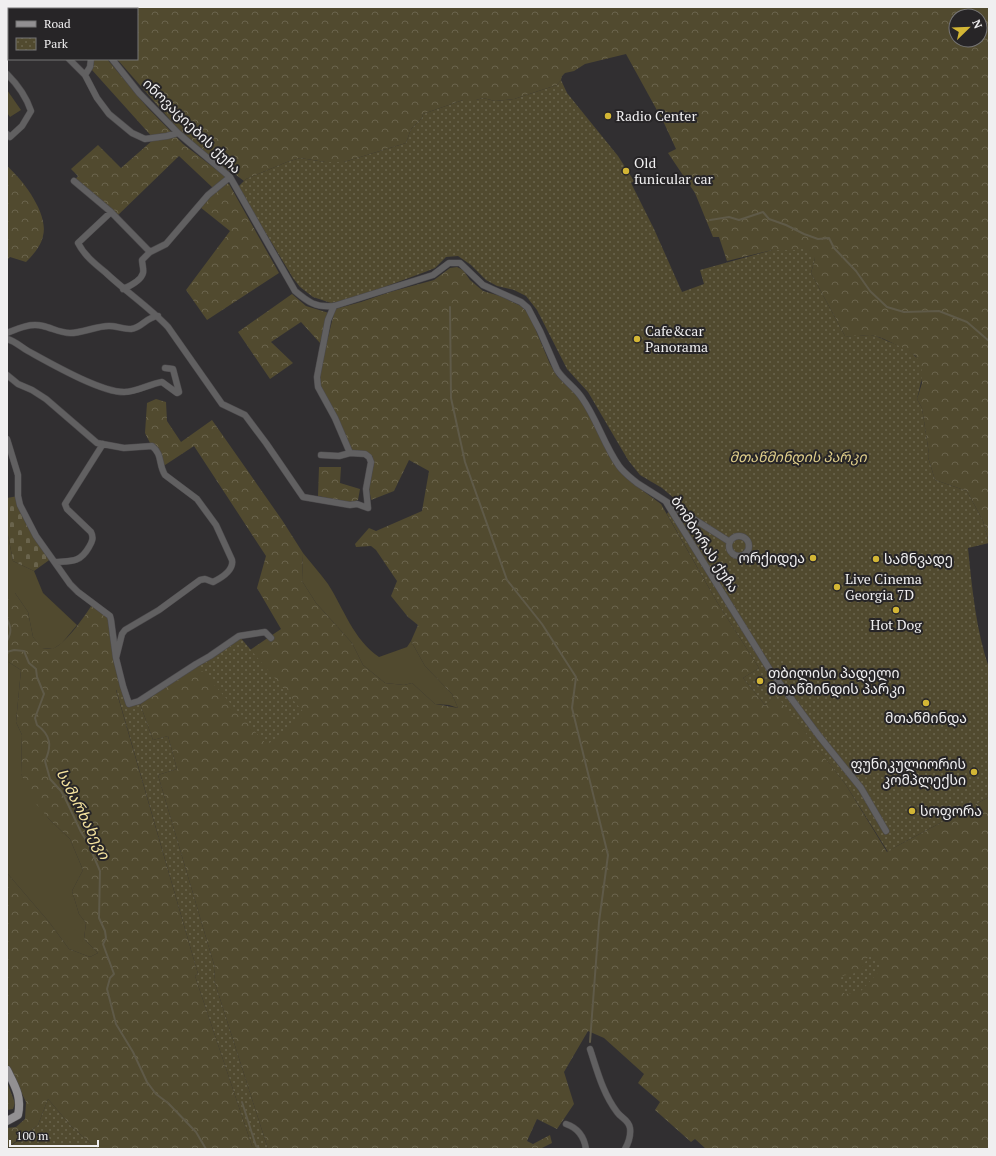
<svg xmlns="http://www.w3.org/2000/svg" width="996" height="1156" font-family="'PT Serif','Noto Sans Georgian',serif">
  <defs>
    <pattern id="forest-crowns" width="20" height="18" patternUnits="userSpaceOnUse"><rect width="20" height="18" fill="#514a2f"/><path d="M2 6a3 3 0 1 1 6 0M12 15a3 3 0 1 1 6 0" fill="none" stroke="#6a644d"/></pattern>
    <pattern id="cemetery-stones" width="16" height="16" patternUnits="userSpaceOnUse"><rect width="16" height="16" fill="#514a2f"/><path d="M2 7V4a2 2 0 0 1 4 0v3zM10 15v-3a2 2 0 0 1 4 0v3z" fill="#6a644d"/></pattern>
    <pattern id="park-dots" width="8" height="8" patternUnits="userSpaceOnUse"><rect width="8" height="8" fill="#514a2f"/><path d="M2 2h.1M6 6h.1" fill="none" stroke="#6a644d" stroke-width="1.8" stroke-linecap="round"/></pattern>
  </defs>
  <rect width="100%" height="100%" fill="#312f31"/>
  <path fill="#514a2f" d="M 7,90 L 21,110 L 10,117 L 7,113 Z
    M 7,530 L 13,561 L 34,571 L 43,593 L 77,625 L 62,643 L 53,649 L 41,648 L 33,637 L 28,612 L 15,593 L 7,593 Z
    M 303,553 C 311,563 320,573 328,584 C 344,609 353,639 379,657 L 407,647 L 411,641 L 425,666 L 452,694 L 458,708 L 449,705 L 435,704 L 412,683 L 404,685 L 385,683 L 363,665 L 352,643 L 316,603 L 302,581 Z
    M 7,661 L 21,670 L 16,722 L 22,735 L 21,774 L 48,818 L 70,839 L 83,870 L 72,891 L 79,914 L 86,923 L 84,939 L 98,953 L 90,957 L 69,949 L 49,922 L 7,873 Z"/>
  <path fill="url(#forest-crowns)" fill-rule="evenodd" d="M 74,7 L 989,7 L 989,543 L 983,521 L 967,491 L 935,480 L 928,457 L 929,454 L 922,408 L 917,399 L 922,383 L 916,356 C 906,350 882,336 870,335 C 861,335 855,338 845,336 L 811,273 L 815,258 L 798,250 L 772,250 L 727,261 L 719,237 L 713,237 L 695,193 L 668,153 L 676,149 L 664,123 L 626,54 L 585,64 L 574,71 L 565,73 L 562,76 L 561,80 L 557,85 L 514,99 L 495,101 L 483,98 L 476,100 L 463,100 L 423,114 L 422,118 L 411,129 L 406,143 L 344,162 L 325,162 L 300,158 L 287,162 L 246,179 L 244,181 L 232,172 L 224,169 L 180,131 L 117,59 L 137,59 L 137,9 L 75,9 ZM 956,16 L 980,16 L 980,40 L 956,40 Z
    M 93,59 L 107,59 L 147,107 L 183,144 L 226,177 L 213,188 L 179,156 L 116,217 L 74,181 L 78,176 L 71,169 L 98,145 L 121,168 L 154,139 L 92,70 Z
    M 7,166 C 23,180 49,214 43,236 C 41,246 33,255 26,262 L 10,257 L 7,260 Z
    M 227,183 L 229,184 L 279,273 L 207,320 L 186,290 L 230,231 L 200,207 L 209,196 Z
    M 457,267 L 463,270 L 470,280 L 483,291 L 500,296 L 521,306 L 529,314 L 550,364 L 557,376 L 579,397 L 608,450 L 635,485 L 661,504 L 717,602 L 759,668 L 743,678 L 765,705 L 777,695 L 846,785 L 887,852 L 897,846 L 989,797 L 989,1149 L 706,1149 L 695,1139 L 691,1142 L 655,1110 L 660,1102 L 638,1083 L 644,1074 L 604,1038 L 588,1031 L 564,1072 L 574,1104 L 557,1129 L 537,1119 L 527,1141 L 533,1144 L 550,1135 L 552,1143 L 540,1149 L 268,1149 L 214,980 L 215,968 L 158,775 L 177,769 L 168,736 L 153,740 L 139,701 L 196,664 L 304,714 L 250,650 L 281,629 L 257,588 L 266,556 L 194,446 L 162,467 L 145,433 L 147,403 L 156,399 L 166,402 L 167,421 L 181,442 L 212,420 L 282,520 L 303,553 L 302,581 L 316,603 L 352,643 L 363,665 L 385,683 L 404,685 L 412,683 L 435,704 L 458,708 L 452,694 L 425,666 L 411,641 L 418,625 L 408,617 L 391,596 L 397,581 L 376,550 L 371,546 L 356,547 L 355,544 L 369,528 L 376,531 L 422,511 L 429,471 L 409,460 L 394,491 L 371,500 L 369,488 L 373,468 L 373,457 L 366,452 L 352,451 L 320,384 L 319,374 L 335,309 L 361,302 L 390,292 L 434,280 L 450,268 Z
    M 292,294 L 306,306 L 329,313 L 320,343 L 301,322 L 271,342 L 293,363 L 270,379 L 238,332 Z
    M 319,467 L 341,467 L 340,483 L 360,489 L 358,500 L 349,503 L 318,496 Z
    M 7,593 L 15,593 L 28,612 L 33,637 L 42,648 C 45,648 51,650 54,648 C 67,642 85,616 93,603 L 110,616 L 123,686 L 116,690 L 198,974 L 195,976 L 253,1149 L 97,1149 L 71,1126 L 48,1099 L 38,1125 L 7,1148 L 7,1128 L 16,1127 L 25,1119 L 26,1102 L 7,1063 L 7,873 L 49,922 L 69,949 L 90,957 L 98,953 L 84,939 L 86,923 L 79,914 L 72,891 L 83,870 L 70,839 L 48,818 L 33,800 L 21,774 L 22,735 L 16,722 L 21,670 L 7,661 Z
    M 7,1082 L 15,1103 L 13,1109 L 7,1110 Z"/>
  <path fill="url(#cemetery-stones)" d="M 18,496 L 20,505 L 52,558 L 34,571 L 13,561 L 7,530 L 7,498 Z"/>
  <path fill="url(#park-dots)" d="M 561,80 L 567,93 L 618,156 L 634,181 L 631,183 L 654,229 L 682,292 L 704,284 L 700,270 L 772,250 L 798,250 L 801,248 L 812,253 L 815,258 L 811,273 L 845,336 C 854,337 861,335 870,335 C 876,335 884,340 890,342 C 925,356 926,365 917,399 L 922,408 L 929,454 L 928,457 L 935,480 L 967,491 L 983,521 L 989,543 L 968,548 C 972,588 976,630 989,668 L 989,797 L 897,846 L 888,852 L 846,785 L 777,696 L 765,705 L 743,678 L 759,668 L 717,602 L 667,514 L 675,499 L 662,488 L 640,475 L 628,460 L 588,392 L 567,369 L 537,310 L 526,296 L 514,290 L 497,286 L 486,280 L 471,265 L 458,256 L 446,257 L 435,268 L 425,272 L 349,300 L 331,303 L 313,297 L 300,287 L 293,278 L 238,187 L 246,179 L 287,162 L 300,158 L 325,162 L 344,162 L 406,143 L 411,129 L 422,118 L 423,114 L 463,100 L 476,100 L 483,98 L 495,101 L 514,99 L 557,85 Z
    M 239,636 L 305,714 L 267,745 L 196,664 Z
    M 123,686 L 129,704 L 139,701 L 153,740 L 168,736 L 177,769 L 158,775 L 215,968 L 214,980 L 268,1149 L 253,1149 L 195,976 L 198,974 L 116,689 Z
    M 869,955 L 883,967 L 860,992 L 845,994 L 838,988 L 842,976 L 860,972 Z
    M 48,1099 L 71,1126 L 97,1149 L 7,1149 L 38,1125 Z"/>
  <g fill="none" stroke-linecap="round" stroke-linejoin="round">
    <path stroke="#5f5a48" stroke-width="2" d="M 710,220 L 729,217 L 739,220 L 763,212 L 769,219 L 786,225 L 804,234 L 818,239 L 829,238 L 834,248 L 856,271 L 870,291 L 887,307 L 904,312 L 939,311 L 967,322 L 989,341
      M 450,307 L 451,398 L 465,462 L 507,580 L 542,624 L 576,677 L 572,708 L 608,855 L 599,922 L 590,1042
      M 7,619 C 11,627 12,632 7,641
      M 7,652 L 14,650 L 24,651 L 29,663 L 36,669 L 37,677 L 44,694 L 35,718 L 37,725 C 51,735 52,746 45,761 L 50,779 L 61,791 L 65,798 L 81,832 L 88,843 L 100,871 L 99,918 L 105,931 L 106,938 L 103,944 L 114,974 L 110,978 L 107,989 L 116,1024 L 133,1052 L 147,1082 L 156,1094 L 168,1103 L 196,1132 L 206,1149
      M 242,1102 L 256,1146 L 260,1149"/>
    <defs>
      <path id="minor" d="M 69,7 L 71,9
        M 7,37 L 9,36
        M 69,59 L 85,75 L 90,67 L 91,59
        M 112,59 L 139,93 L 178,133 L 230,177 L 295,291 C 308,302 316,308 334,306 L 433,275 L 449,263 L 460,263 L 483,285 L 521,302 L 528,308 L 540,331 L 557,370 C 564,381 575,387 582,398 C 597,419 604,445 619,466 C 624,473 631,478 637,483 L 730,542
        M 7,74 C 18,85 26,96 31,111 L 22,126 L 10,137 L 7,134
        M 85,75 L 97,98 L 109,114 L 132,133 L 145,139 L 167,136 L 178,133
        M 74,181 L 111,212 L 150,252
        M 111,212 L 78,243 C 84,255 95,264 105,272 C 125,291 149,307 168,327 L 222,404 L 245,415 L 266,443 L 303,497 L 350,505 L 357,504 L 368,508
        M 123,289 C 130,286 141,281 143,273 C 144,269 142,264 142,260 L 150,252 L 166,244 L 208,195 L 230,177
        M 334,306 L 328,320 L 317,377 L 318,387 L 335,418 L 350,453
        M 7,333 C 19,328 30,323 43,326 C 52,328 60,333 70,333 C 83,333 96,326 109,326 C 116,326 123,329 131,329 C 142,328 146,317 158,316
        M 7,339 C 15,341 21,347 28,351 C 50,363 100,392 124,392 C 137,392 149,384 162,382 L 177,393 L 179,392 L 173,369 L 165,368
        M 7,375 L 18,384 L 32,390 L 46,399 L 97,443 L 124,448 L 152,446 C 163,455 158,464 165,475 L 197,499 L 216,525 L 232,560 C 234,570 221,578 213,582 L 205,579 L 200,580 L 159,610 L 125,630 L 122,634 L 116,658
        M 7,439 L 18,475 L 18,496 L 20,505 L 36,536 L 70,584 L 78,592 L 110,616 L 111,620 L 116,658 L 123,686 L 129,704 L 139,701 L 196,664 L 210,656 L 239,636 L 265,632 L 271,638
        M 321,455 L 339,456 L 350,453 L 365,454 L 369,457 L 371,462 L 366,489 L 368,508
        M 666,502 L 770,670 L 819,736 L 861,788 L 886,831
        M729 546a10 10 0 1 1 20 0a10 10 0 1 1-20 0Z
        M 55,562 C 71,561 80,563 89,547 C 92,542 94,538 91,532 L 67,509 L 65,504 L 103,444
        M 590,1049 C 597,1070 603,1094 617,1112 C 621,1118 629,1120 630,1128 C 631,1136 629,1142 625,1149
        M 566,1124 C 578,1128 584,1136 586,1149"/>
      <path id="major" d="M 7,1070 C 15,1086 22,1097 18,1115 L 7,1121"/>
    </defs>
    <use href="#minor" stroke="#4c4a4c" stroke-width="7"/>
    <use href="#major" stroke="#4c4a4c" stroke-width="9"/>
    <use href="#minor" stroke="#616061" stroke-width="6"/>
    <use href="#major" stroke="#929092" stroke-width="8"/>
  </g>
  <g fill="#d3b635" stroke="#272527" stroke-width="1.5">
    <circle cx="608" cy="116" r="4"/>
    <circle cx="626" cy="171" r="4"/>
    <circle cx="637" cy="339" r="4"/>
    <circle cx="813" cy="558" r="4"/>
    <circle cx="876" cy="559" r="4"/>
    <circle cx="837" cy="587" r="4"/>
    <circle cx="896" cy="610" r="4"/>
    <circle cx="760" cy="681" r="4"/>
    <circle cx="926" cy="703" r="4"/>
    <circle cx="974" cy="772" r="4"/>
    <circle cx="912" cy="811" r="4"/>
  </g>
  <g text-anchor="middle" stroke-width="4" stroke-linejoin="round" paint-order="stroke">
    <g font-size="14" fill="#f0eff0" stroke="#272527" text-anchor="start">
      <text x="616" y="121">Radio Center</text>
      <text x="634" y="168">Old<tspan x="634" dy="16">funicular car</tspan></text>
      <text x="645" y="336">Cafe&amp;car<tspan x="645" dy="16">Panorama</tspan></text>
      <text x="805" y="563" text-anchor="end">ორქიდეა</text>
      <text x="884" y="564">სამნვადე</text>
      <text x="845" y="584">Live Cinema<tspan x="845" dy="16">Georgia 7D</tspan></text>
      <text x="896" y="630" text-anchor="middle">Hot Dog</text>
      <text x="768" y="678">თბილისი პადელი<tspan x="768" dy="16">მთაწმინდის პარკი</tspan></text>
      <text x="926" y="723" text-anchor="middle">მთაწმინდა</text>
      <text x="966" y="769" text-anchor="end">ფუნიკულიორის<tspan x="966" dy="16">კომპლექსი</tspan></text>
      <text x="920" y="816">სოფორა</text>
    </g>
    <g font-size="14" fill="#f0eff0" stroke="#272527">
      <text transform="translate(192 126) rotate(44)" y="5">ინოვაციების ქუჩა</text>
      <text transform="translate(705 544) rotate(57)" y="5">ბომბორას ქუჩა</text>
    </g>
    <g font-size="14" font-style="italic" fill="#e0cf8b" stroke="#272527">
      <text x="798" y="462">მთაწმინდის პარკი</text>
    </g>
    <g font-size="15" font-style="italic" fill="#f5e39f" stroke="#272527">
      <text transform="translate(83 814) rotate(63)" y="5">სამარხახევი</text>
    </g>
  </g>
  <rect width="996" height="1156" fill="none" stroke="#f0eff0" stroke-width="16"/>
  <rect x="8" y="8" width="130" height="52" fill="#272527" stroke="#777677"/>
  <rect x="16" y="21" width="20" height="6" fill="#929092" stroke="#777677"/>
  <text x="44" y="28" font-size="12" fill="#f0eff0">Road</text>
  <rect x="16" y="38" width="20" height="12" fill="url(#park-dots)" stroke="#777677"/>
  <text x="44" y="48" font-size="12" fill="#f0eff0">Park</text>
  <g transform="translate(968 28) rotate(67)"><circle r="19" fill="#272527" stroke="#777677"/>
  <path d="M0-3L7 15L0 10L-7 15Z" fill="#d3b635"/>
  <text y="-6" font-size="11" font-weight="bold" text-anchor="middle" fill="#f0eff0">N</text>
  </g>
  <path d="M10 1140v6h88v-6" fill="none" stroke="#f0eff0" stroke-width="2"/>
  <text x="16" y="1140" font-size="12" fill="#f0eff0" stroke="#272527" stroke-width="3" paint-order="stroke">100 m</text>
</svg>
